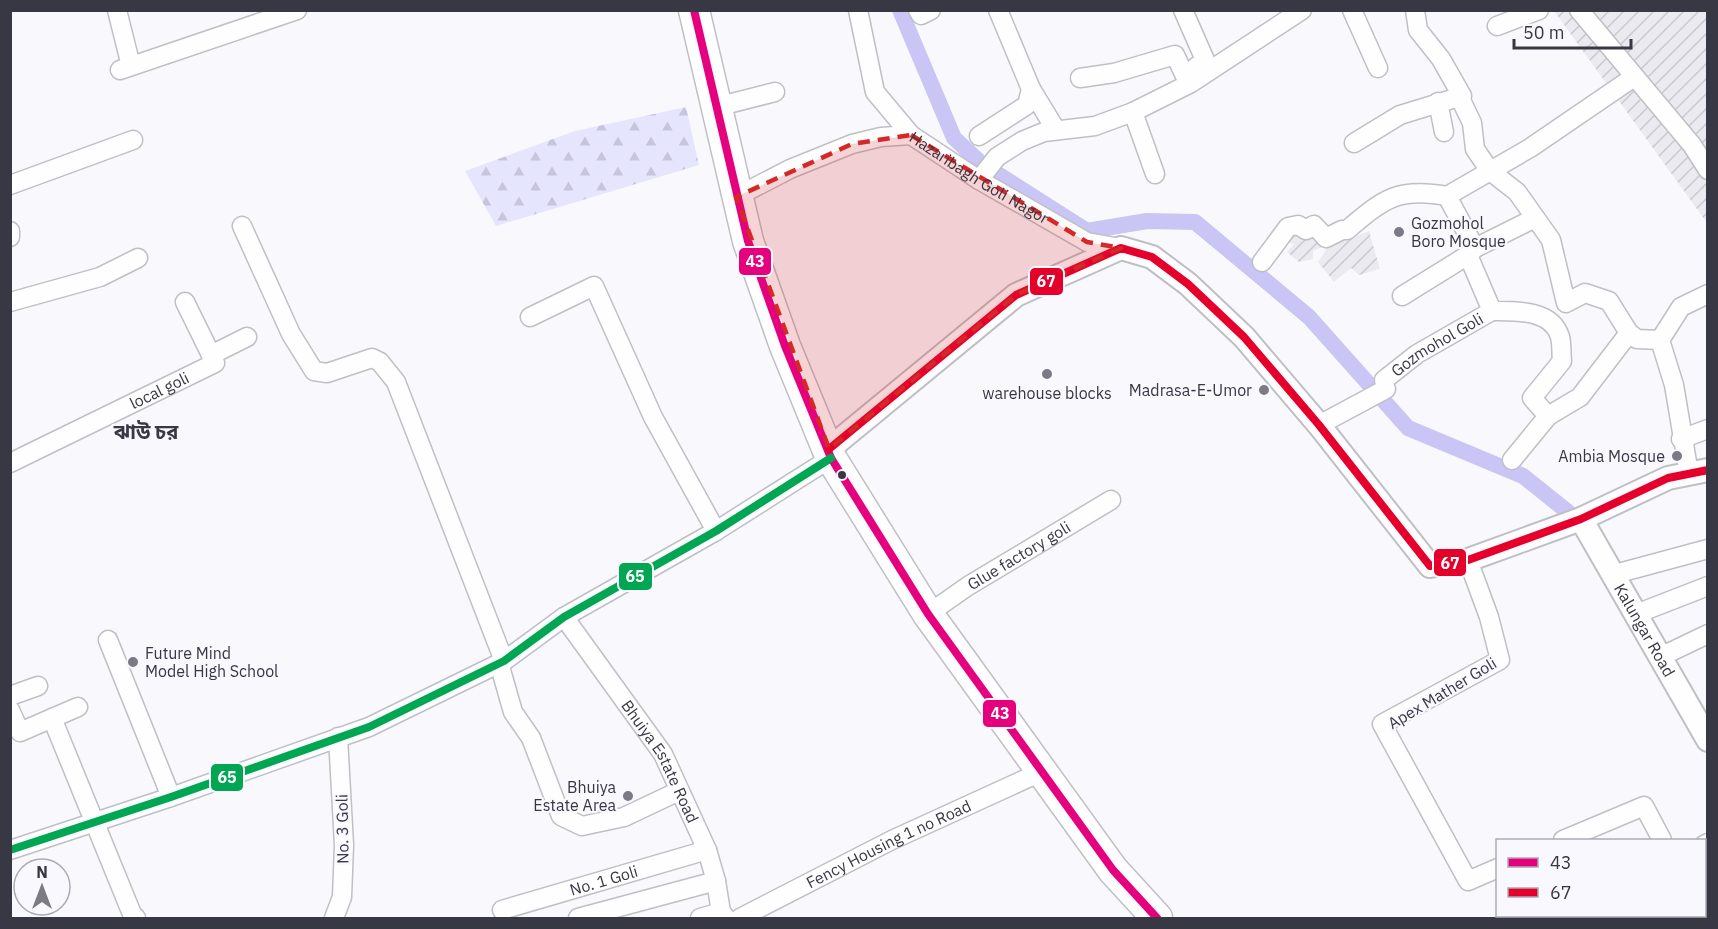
<svg xmlns="http://www.w3.org/2000/svg" width="1718" height="929" font-family="'IBM Plex Sans','Noto Sans Bengali',sans-serif">
  <defs>
    <pattern id="industrial-furrows" width="10" height="10" patternUnits="userSpaceOnUse" patternTransform="scale(1.5)"><rect width="10" height="10" fill="#eaeaf0"/><path d="M-1 1l2-2M0 10L10 0M9 11l2-2" fill="none" stroke="#c9c9cf"/></pattern>
    <pattern id="forest-firs" width="22" height="20" patternUnits="userSpaceOnUse" patternTransform="scale(1.5)"><rect width="22" height="20" fill="#e6e5fe"/><path d="M5 1l3.5 6h-7zM16 11l3.5 6h-7z" fill="#c6c5db"/></pattern>
  </defs>
  <rect width="100%" height="100%" fill="#f9f9fd"/>
  <path fill="url(#industrial-furrows)" d="M 1554,11 L 1707,11 L 1707,223 Z
    M 1289,229 L 1357,232 L 1313,251 L 1313,259 L 1299,262 L 1287,252 L 1294,244 L 1283,241 Z
    M 1369,231 L 1380,269 L 1359,275 L 1351,268 L 1334,282 L 1318,262 L 1328,247 Z"/>
  <path fill="url(#forest-firs)" d="M 686,107 L 699,165 L 496,226 L 465,171 L 575,131 Z"/>
  <g fill="none" stroke-linecap="round" stroke-linejoin="round">
    <path stroke="#c9c5f5" stroke-width="16" d="M 900,10 L 954,138 L 982,164 L 1087,231 L 1147,221 L 1195,222 L 1309,317 L 1408,428 L 1523,476 L 1568,512"/>
    <defs>
      <g id="minor">
        <path d="M 117,10 L 131,66"/>
        <path d="M 858,10 L 875,92 L 911,135"/>
        <path d="M 918,10 L 921,15 L 931,10"/>
        <path d="M 998,10 L 1031,89 L 1056,130"/>
        <path d="M 1183,10 L 1205,60 L 1186,75"/>
        <path d="M 1352,10 L 1378,68"/>
        <path d="M 1579,10 L 1692,145 L 1708,170"/>
        <path d="M 1497,26 L 1539,10"/>
        <path d="M 120,70 L 297,10"/>
        <path d="M 1080,78 L 1114,73 L 1175,55 L 1185,76"/>
        <path d="M 1460,98 L 1472,123 L 1475,149 L 1490,171 L 1517,192 L 1551,240 L 1566,303 L 1585,293 L 1609,301 L 1629,333"/>
        <path d="M 1438,102 L 1444,132"/>
        <path d="M 716,107 L 775,92"/>
        <path d="M 1133,112 L 1155,174"/>
        <path d="M 979,136 L 1027,105 L 1031,89"/>
        <path d="M 1354,143 L 1400,115 L 1462,96 L 1441,59 L 1418,30 L 1415,10"/>
        <path d="M 979,180 L 997,157 L 1022,141 L 1044,132 L 1095,126 L 1133,112 L 1191,83 L 1302,10"/>
        <path d="M 10,185 L 133,140"/>
        <path d="M 1447,196 L 1475,248 L 1468,255 L 1492,311 C 1515,311 1552,309 1560,337 C 1562,344 1561,353 1562,361 L 1532,398 L 1548,416 L 1580,397 L 1629,333 L 1637,339 L 1660,340 L 1681,307 L 1708,294"/>
        <path d="M 1447,196 L 1530,148 L 1634,77"/>
        <path id="s1" d="M 736,197 L 790,169 L 852,144 L 881,137 L 911,135 L 979,180 L 1087,242 L 1121,248"/>
        <path d="M 242,226 L 291,334 L 314,371 L 327,373 L 372,358 L 380,362 L 396,382 L 504,661"/>
        <path d="M 10,231 L 10,237"/>
        <path d="M 1475,248 L 1535,218"/>
        <path d="M 1262,262 L 1288,227 L 1298,225 L 1306,230 L 1314,225 L 1326,238 L 1342,230 L 1347,230 C 1384,199 1397,187 1447,196"/>
        <path d="M 1402,296 L 1468,255"/>
        <path d="M 10,302 L 100,277 L 138,258"/>
        <path d="M 530,317 L 594,286 L 653,417 L 716,531"/>
        <path d="M 1660,340 L 1674,385 L 1689,474"/>
        <path d="M 211,355 L 247,337"/>
        <path id="s2" d="M 1384,380 L 1417,354 L 1492,311"/>
        <path d="M 1319,425 L 1386,389"/>
        <path d="M 1681,439 L 1708,429"/>
        <path d="M 1512,460 L 1548,416"/>
        <path id="s3" d="M 10,463 L 215,363 L 185,302"/>
        <path d="M 1468,560 L 1489,617 L 1500,660 L 1382,724 L 1468,881 L 1498,868"/>
        <path d="M 1615,574 L 1708,549"/>
        <path id="s4" d="M 928,614 L 968,586 L 1111,500"/>
        <path d="M 1636,614 L 1708,586"/>
        <path id="s5" d="M 564,617 L 663,754 L 707,850 L 716,881 L 721,912 L 726,918"/>
        <path d="M 108,640 L 171,797"/>
        <path d="M 1660,657 L 1708,634"/>
        <path d="M 499,663 L 513,712 L 531,738 L 561,816 L 582,826 L 624,817 L 679,791"/>
        <path d="M 10,696 L 38,686"/>
        <path d="M 10,710 L 20,732 L 78,707"/>
        <path d="M 52,718 L 132,914 L 136,918"/>
        <path d="M 1563,840 L 1644,806 L 1662,840"/>
        <path d="M 1704,845 L 1708,843"/>
        <path d="M 10,850 L 171,797 L 369,727 L 504,661 L 564,617 L 716,531 L 831,458"/>
        <path id="s6" d="M 502,910 L 707,850"/>
        <path d="M 334,918 L 342,897 L 344,845 L 338,737"/>
        <path d="M 578,918 L 716,881"/>
        <path d="M 700,918 L 721,912"/>
        <path id="s7" d="M 740,918 L 892,840 L 1041,772"/>
      </g>
      <g id="tertiary">
        <path d="M 829,449 L 1016,295 L 1121,248 L 1152,257 L 1188,284 L 1244,337 L 1319,425 L 1430,566 L 1468,560 L 1581,519 L 1668,478 L 1708,470"/>
        <path id="s8" d="M 1581,519 L 1708,740"/>
      </g>
      <path id="trunk" d="M 694,10 L 748,241 L 785,346 L 831,458 L 928,614 L 1113,870 L 1157,918"/>
    </defs>
    <use href="#minor" stroke="#bfbfc6" stroke-width="21"/>
    <use href="#tertiary" stroke="#bfbfc6" stroke-width="26"/>
    <use href="#trunk" stroke="#bfbfc6" stroke-width="33"/>
    <use href="#minor" stroke="#fefeff" stroke-width="18"/>
    <use href="#tertiary" stroke="#fefeff" stroke-width="22"/>
    <use href="#trunk" stroke="#fefeff" stroke-width="30"/>
    <defs>
      <path id="bus-1" d="M 694,10 L 748,241 L 785,346 L 831,458 L 928,614 L 1113,870 L 1157,918"/>
      <path id="bus-2" d="M 829,449 L 1016,295 L 1121,248 L 1152,257 L 1188,284 L 1244,337 L 1319,425 L 1430,566 L 1468,560 L 1581,519 L 1668,478 L 1708,470"/>
      <path id="bus-3" d="M 10,850 L 171,797 L 369,727 L 504,661 L 564,617 L 716,531 L 831,458"/>
    </defs>
    <use href="#bus-1" stroke="#f8f8fe" stroke-width="12"/>
    <use href="#bus-2" stroke="#f8f8fe" stroke-width="12"/>
    <use href="#bus-3" stroke="#f8f8fe" stroke-width="12"/>
    <use href="#bus-1" stroke="#e5007d" stroke-width="8"/>
    <use href="#bus-2" stroke="#e4002b" stroke-width="8"/>
    <use href="#bus-3" stroke="#00a651" stroke-width="8"/>
  </g>
  <path fill="#d62828" fill-opacity="0.2" stroke="#d62828" stroke-width="4.5" stroke-dasharray="12 8" stroke-linejoin="round" d="M 911,135 L 1087,242 L 1121,248 L 1016,295 L 829,449 L 736,197 L 852,144 Z"/>
  <g fill="#7c7b85" stroke="#f8f8fe" stroke-width="2">
    <circle cx="1399" cy="232" r="6"/>
    <circle cx="1047" cy="374" r="6"/>
    <circle cx="1264" cy="390" r="6"/>
    <circle cx="1677" cy="456" r="6"/>
    <circle cx="133" cy="662" r="6"/>
    <circle cx="628" cy="796" r="6"/>
  </g>
  <circle fill="#383744" stroke="#f8f8fe" stroke-width="2" cx="842" cy="475" r="5"/>
  <g text-anchor="middle" stroke-width="4.5" stroke-linejoin="round" paint-order="stroke">
    <g font-size="16" fill="#383744" stroke="#f8f8fe">
      <text dy="6" stroke="none"><textPath href="#s1" startOffset="268">Hazaribagh Goli Nagor</textPath></text>
      <text dy="6" stroke="none"><textPath href="#s2" startOffset="64">Gozmohol Goli</textPath></text>
      <text dy="6" stroke="none"><textPath href="#s3" startOffset="166">local goli</textPath></text>
      <text dy="6" stroke="none"><textPath href="#s4" startOffset="108">Glue factory goli</textPath></text>
      <text dy="6" stroke="none"><textPath href="#s8" startOffset="128">Kalungar Road</textPath></text>
      <text transform="translate(1442 693) rotate(-31)" y="6">Apex Mather Goli</text>
      <text dy="6" stroke="none"><textPath href="#s5" startOffset="174">Bhuiya Estate Road</textPath></text>
      <text transform="translate(342 829) rotate(-91)" y="6">No. 3 Goli</text>
      <text dy="6" stroke="none"><textPath href="#s7" startOffset="166">Fency Housing 1 no Road</textPath></text>
      <text dy="6" stroke="none"><textPath href="#s6" startOffset="106">No. 1 Goli</textPath></text>
    </g>
    <g font-size="16" fill="#383744" stroke="#f8f8fe" text-anchor="end">
      <text x="1411" y="229" text-anchor="start">Gozmohol<tspan x="1411" dy="18">Boro Mosque</tspan></text>
      <text x="1252" y="396">Madrasa-E-Umor</text>
      <text x="1047" y="399" text-anchor="middle">warehouse blocks</text>
      <text x="1665" y="462">Ambia Mosque</text>
      <text x="145" y="659" text-anchor="start">Future Mind<tspan x="145" dy="18">Model High School</tspan></text>
      <text x="616" y="793">Bhuiya<tspan x="616" dy="18">Estate Area</tspan></text>
    </g>
    <g font-size="20" font-weight="bold" fill="#383744" stroke="#f8f8fe">
      <text x="146" y="439">ঝাউ চর</text>
    </g>
  </g>
  <g stroke="#f8f8fe" stroke-width="2">
    <rect x="738" y="247" width="34" height="29" rx="6" fill="#e5007d"/>
    <rect x="1029" y="267" width="35" height="29" rx="6" fill="#e4002b"/>
    <rect x="1433" y="548" width="34" height="29" rx="6" fill="#e4002b"/>
    <rect x="618" y="562" width="35" height="29" rx="6" fill="#00a651"/>
    <rect x="982" y="699" width="35" height="29" rx="6" fill="#e5007d"/>
    <rect x="210" y="763" width="34" height="29" rx="6" fill="#00a651"/>
  </g>
  <g font-size="16" text-anchor="middle" font-weight="bold" fill="#fff">
    <text x="755" y="267">43</text>
    <text x="1046" y="287">67</text>
    <text x="1450" y="569">67</text>
    <text x="635" y="582">65</text>
    <text x="1000" y="719">43</text>
    <text x="227" y="783">65</text>
  </g>
  <rect width="1718" height="929" fill="none" stroke="#383744" stroke-width="24"/>
  <rect x="1496" y="839" width="210" height="78" fill="#f8f8fe" stroke="#ababb4" stroke-width="1.5"/>
  <rect x="1508" y="858" width="30" height="9" fill="#e5007d" stroke="#ababb4" stroke-width="1.5"/>
  <text x="1550" y="869" font-size="18" fill="#383744">43</text>
  <rect x="1508" y="888" width="30" height="9" fill="#e4002b" stroke="#ababb4" stroke-width="1.5"/>
  <text x="1550" y="899" font-size="18" fill="#383744">67</text>
  <g transform="translate(42 887)"><circle r="28" fill="#f8f8fe" stroke="#ababb4" stroke-width="1.5"/>
  <path d="M0-4.5L10 22L0 15L-10 22Z" fill="#7c7b85"/>
  <text y="-9" font-size="16" font-weight="bold" text-anchor="middle" fill="#383744">N</text>
  </g>
  <path d="M1514 39v9h117v-9" fill="none" stroke="#383744" stroke-width="3"/>
  <text x="1523" y="39" font-size="18" fill="#383744" stroke="#f8f8fe" stroke-width="4.5" paint-order="stroke">50 m</text>
</svg>
